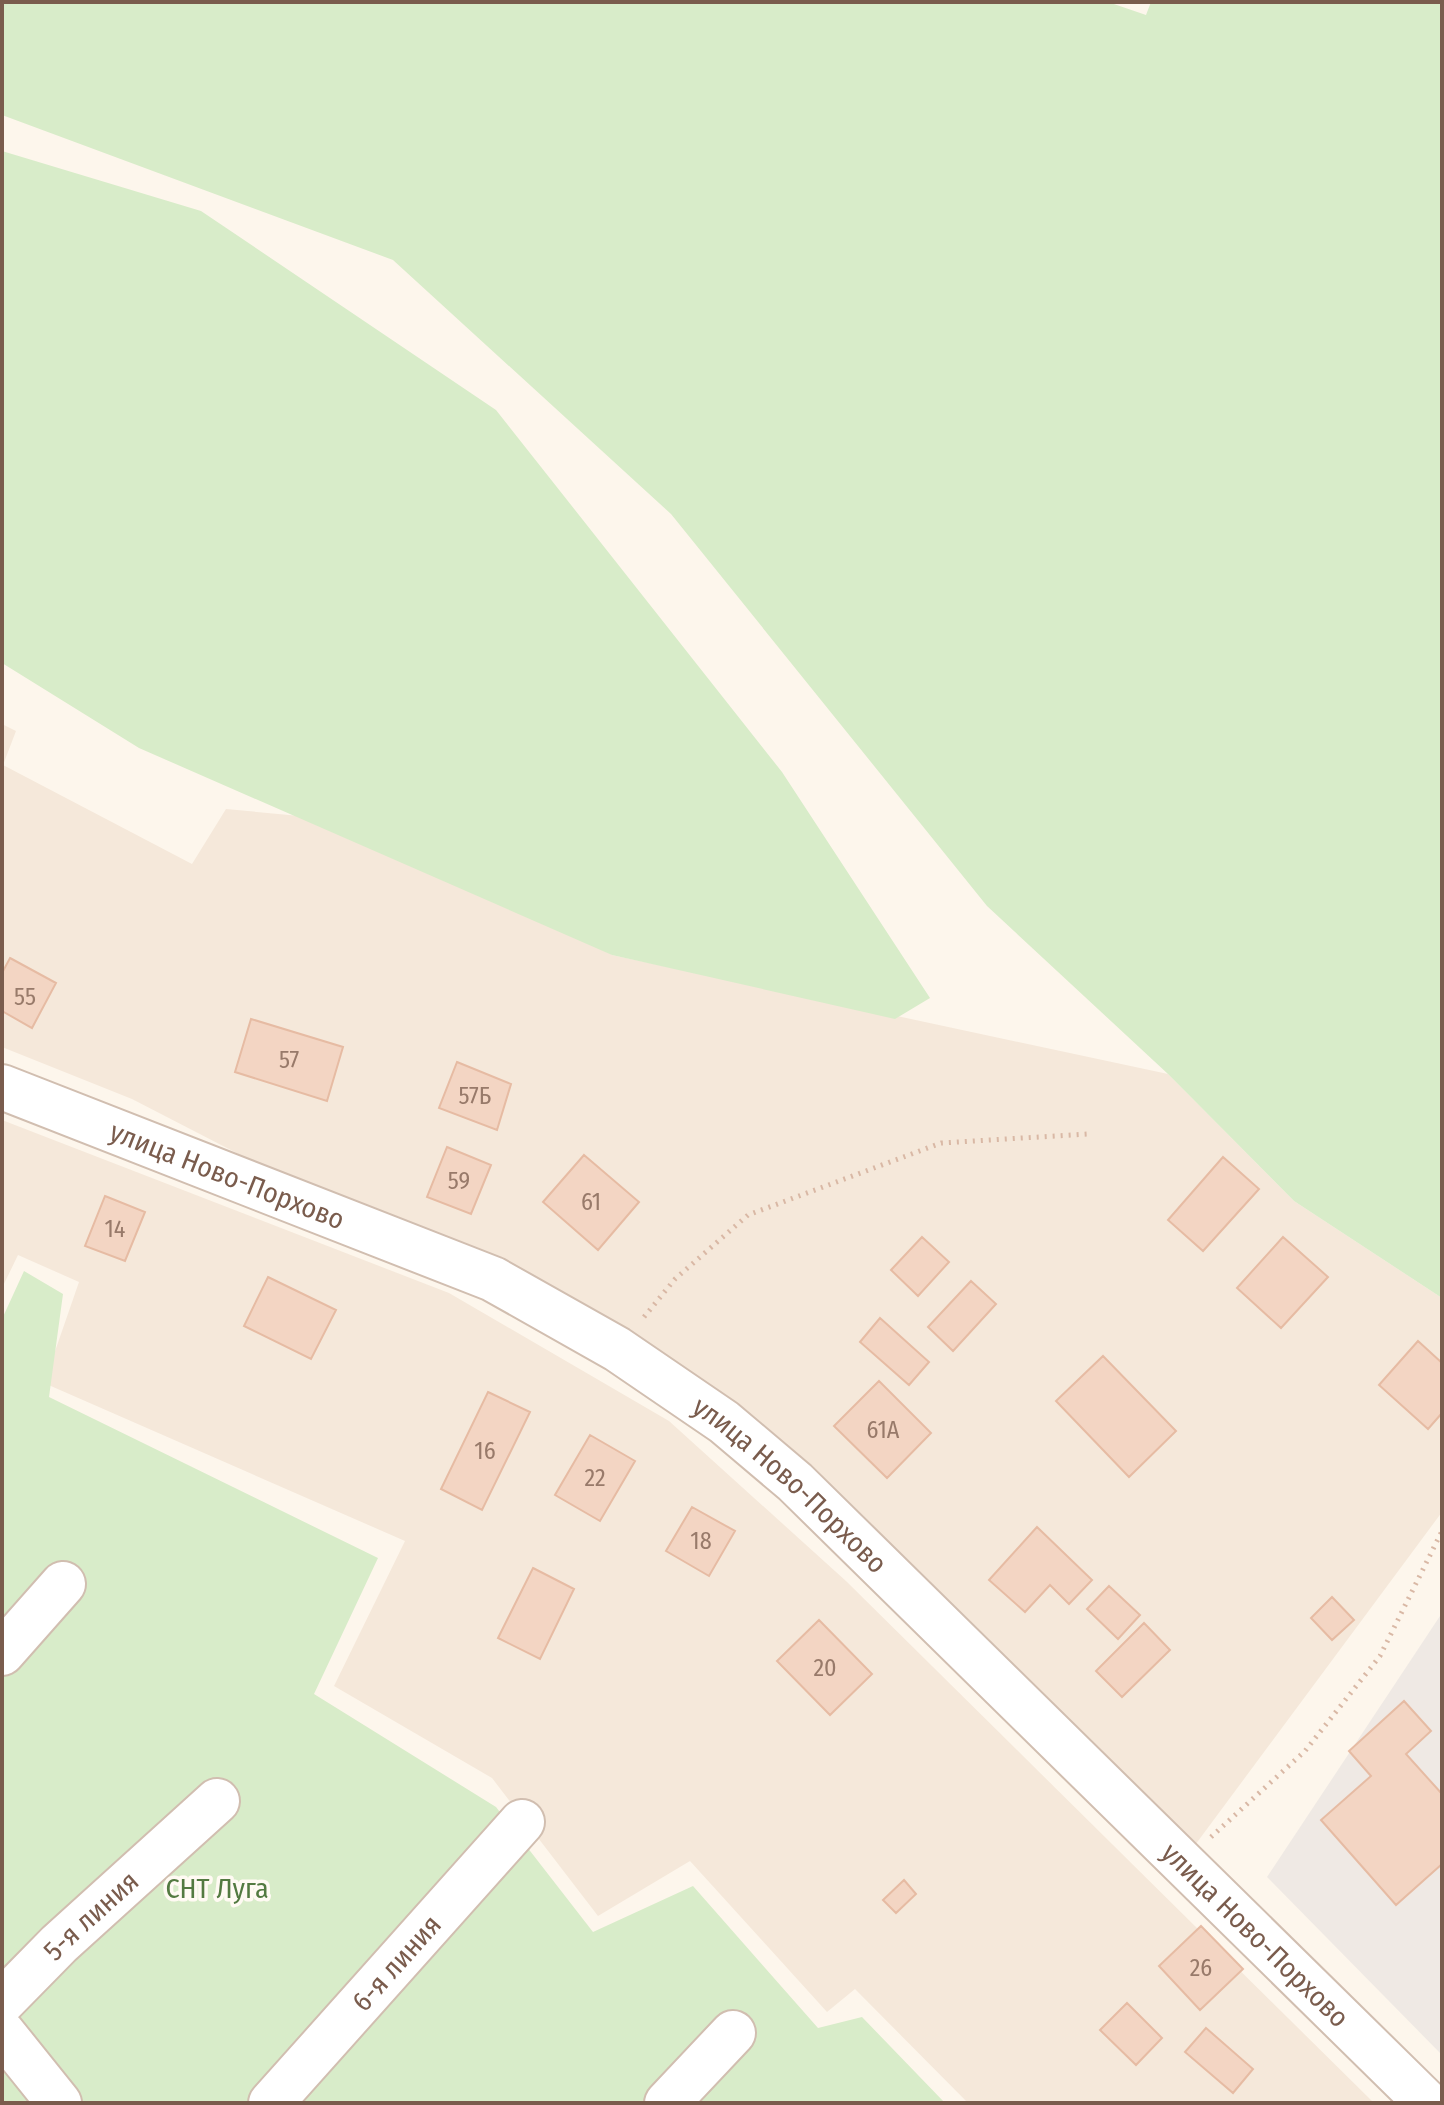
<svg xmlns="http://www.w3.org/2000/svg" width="1444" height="2105" font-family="'Fira Sans Condensed',sans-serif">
  <rect width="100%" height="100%" fill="#fdf6ec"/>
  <path fill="#f5e8da" d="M 2,724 L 16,731 L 3,765 L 192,864 L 226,809 L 417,827 L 612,955 L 1168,1074 L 1294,1201 L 1442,1298 L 1442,1512 L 1181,1864 L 617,1349 L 132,1099 L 2,1047 Z
    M 2,1120 L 449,1293 L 669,1421 L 846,1581 L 1374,2103 L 968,2103 L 855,1989 L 827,2012 L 690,1861 L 598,1916 L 492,1778 L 334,1686 L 405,1541 L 44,1383 L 79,1282 L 18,1255 L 2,1288 Z"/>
  <path fill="#efe9e4" d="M 1442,1613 L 1442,2055 L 1267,1877 Z"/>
  <path fill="#d8ecc9" d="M 2,2 L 1108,2 L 1146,15 L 1151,2 L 1442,2 L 1442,1298 L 1294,1201 L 1168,1074 L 987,906 L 671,514 L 393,260 L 2,115 Z
    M 2,151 L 201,211 L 496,410 L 782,772 L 930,998 L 895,1019 L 612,955 L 139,748 L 2,663 Z
    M 24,1271 L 63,1294 L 49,1397 L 378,1558 L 314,1694 L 496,1807 L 593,1932 L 693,1886 L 818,2028 L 862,2017 L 945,2103 L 2,2103 L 2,1319 Z"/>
  <path fill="#f3d5c3" stroke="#e6bba3" stroke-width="2" d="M 10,958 L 56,983 L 32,1028 L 2,1011 L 2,973 Z
    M 251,1019 L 343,1047 L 327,1101 L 235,1072 Z
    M 457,1062 L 511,1084 L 497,1130 L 439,1108 Z
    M 447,1147 L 491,1165 L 471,1214 L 427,1197 Z
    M 584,1155 L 639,1202 L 598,1250 L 543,1202 Z
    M 1223,1157 L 1259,1189 L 1203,1251 L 1168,1220 Z
    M 105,1196 L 145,1212 L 125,1261 L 85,1246 Z
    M 922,1237 L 949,1262 L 918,1296 L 891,1270 Z
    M 1283,1237 L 1328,1277 L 1281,1328 L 1237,1288 Z
    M 268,1277 L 336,1310 L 311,1359 L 244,1326 Z
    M 971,1281 L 996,1304 L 953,1351 L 928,1327 Z
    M 880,1318 L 929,1362 L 909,1385 L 860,1342 Z
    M 1418,1341 L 1442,1363 L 1442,1413 L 1428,1429 L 1379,1385 Z
    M 1103,1356 L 1176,1431 L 1129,1477 L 1056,1401 Z
    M 879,1381 L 931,1433 L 887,1478 L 834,1426 Z
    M 488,1392 L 530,1412 L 482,1510 L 441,1489 Z
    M 590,1435 L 635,1461 L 600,1521 L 555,1495 Z
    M 692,1507 L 735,1531 L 709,1576 L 666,1551 Z
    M 1037,1527 L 1092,1580 L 1069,1604 L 1050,1585 L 1025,1612 L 989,1580 Z
    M 533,1568 L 574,1589 L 540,1659 L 498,1638 Z
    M 1109,1586 L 1140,1615 L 1118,1639 L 1087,1609 Z
    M 1332,1597 L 1354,1620 L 1332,1640 L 1311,1618 Z
    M 819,1620 L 872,1674 L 830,1715 L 777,1661 Z
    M 1144,1623 L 1170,1650 L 1122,1697 L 1096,1671 Z
    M 1404,1701 L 1431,1731 L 1406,1754 L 1442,1794 L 1442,1864 L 1396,1905 L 1321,1820 L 1371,1776 L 1349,1751 Z
    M 904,1880 L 916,1894 L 896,1913 L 883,1900 Z
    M 1201,1926 L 1243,1969 L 1200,2010 L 1159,1966 Z
    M 1127,2003 L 1162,2038 L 1136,2065 L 1100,2030 Z
    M 1206,2028 L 1253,2069 L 1233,2093 L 1185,2052 Z"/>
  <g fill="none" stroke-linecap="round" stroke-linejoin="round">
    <defs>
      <g id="minor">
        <path id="s1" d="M 2,1087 L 493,1279 L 617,1349 L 724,1422 L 795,1482 L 1427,2103"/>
        <path d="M 2,1653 L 63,1584"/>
        <path id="s2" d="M 2,2002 L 59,1944 L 217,1801"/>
        <path d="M 2,2032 L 59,2103"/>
        <path id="s3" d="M 271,2103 L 522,1822"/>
        <path d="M 667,2103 L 733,2033"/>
      </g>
    </defs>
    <use href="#minor" stroke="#d1beb0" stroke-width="48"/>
    <path stroke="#d9b8a5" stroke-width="5" stroke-dasharray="2 6" stroke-linecap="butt" d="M 644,1317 L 675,1279 L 748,1215 L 941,1143 L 1088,1134
      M 1211,1837 L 1305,1751 L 1380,1656 L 1442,1531"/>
    <use href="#minor" stroke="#fff" stroke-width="44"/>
  </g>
  <g text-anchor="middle" stroke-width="7" stroke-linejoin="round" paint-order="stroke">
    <g font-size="24" fill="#987a6a">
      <text x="25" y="1005">55</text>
      <text x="289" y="1068">57</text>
      <text x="475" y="1104">57Б</text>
      <text x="459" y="1189">59</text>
      <text x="591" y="1210">61</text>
      <text x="115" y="1237">14</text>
      <text x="883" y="1438">61А</text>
      <text x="485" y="1459">16</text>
      <text x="595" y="1486">22</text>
      <text x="701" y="1549">18</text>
      <text x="825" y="1676">20</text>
      <text x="1201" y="1976">26</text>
    </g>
    <g font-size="28" fill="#7a5c4d" stroke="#fffaf3">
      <text dy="10" stroke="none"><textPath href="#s1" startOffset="242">улица Ново-Порхово</textPath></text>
      <text dy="10" stroke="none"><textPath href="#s1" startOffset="890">улица Ново-Порхово</textPath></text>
      <text dy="10" stroke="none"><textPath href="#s2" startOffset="124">5-я линия</textPath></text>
      <text dy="10" stroke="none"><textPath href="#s1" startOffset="1538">улица Ново-Порхово</textPath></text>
      <text dy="10" stroke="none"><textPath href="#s3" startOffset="188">6-я линия</textPath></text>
    </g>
    <g font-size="28" fill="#537a41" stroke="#fffaf3">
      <text x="217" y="1898">СНТ Луга</text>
    </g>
  </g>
  <rect width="1444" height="2105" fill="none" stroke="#7a5c4d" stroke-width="8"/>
</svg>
